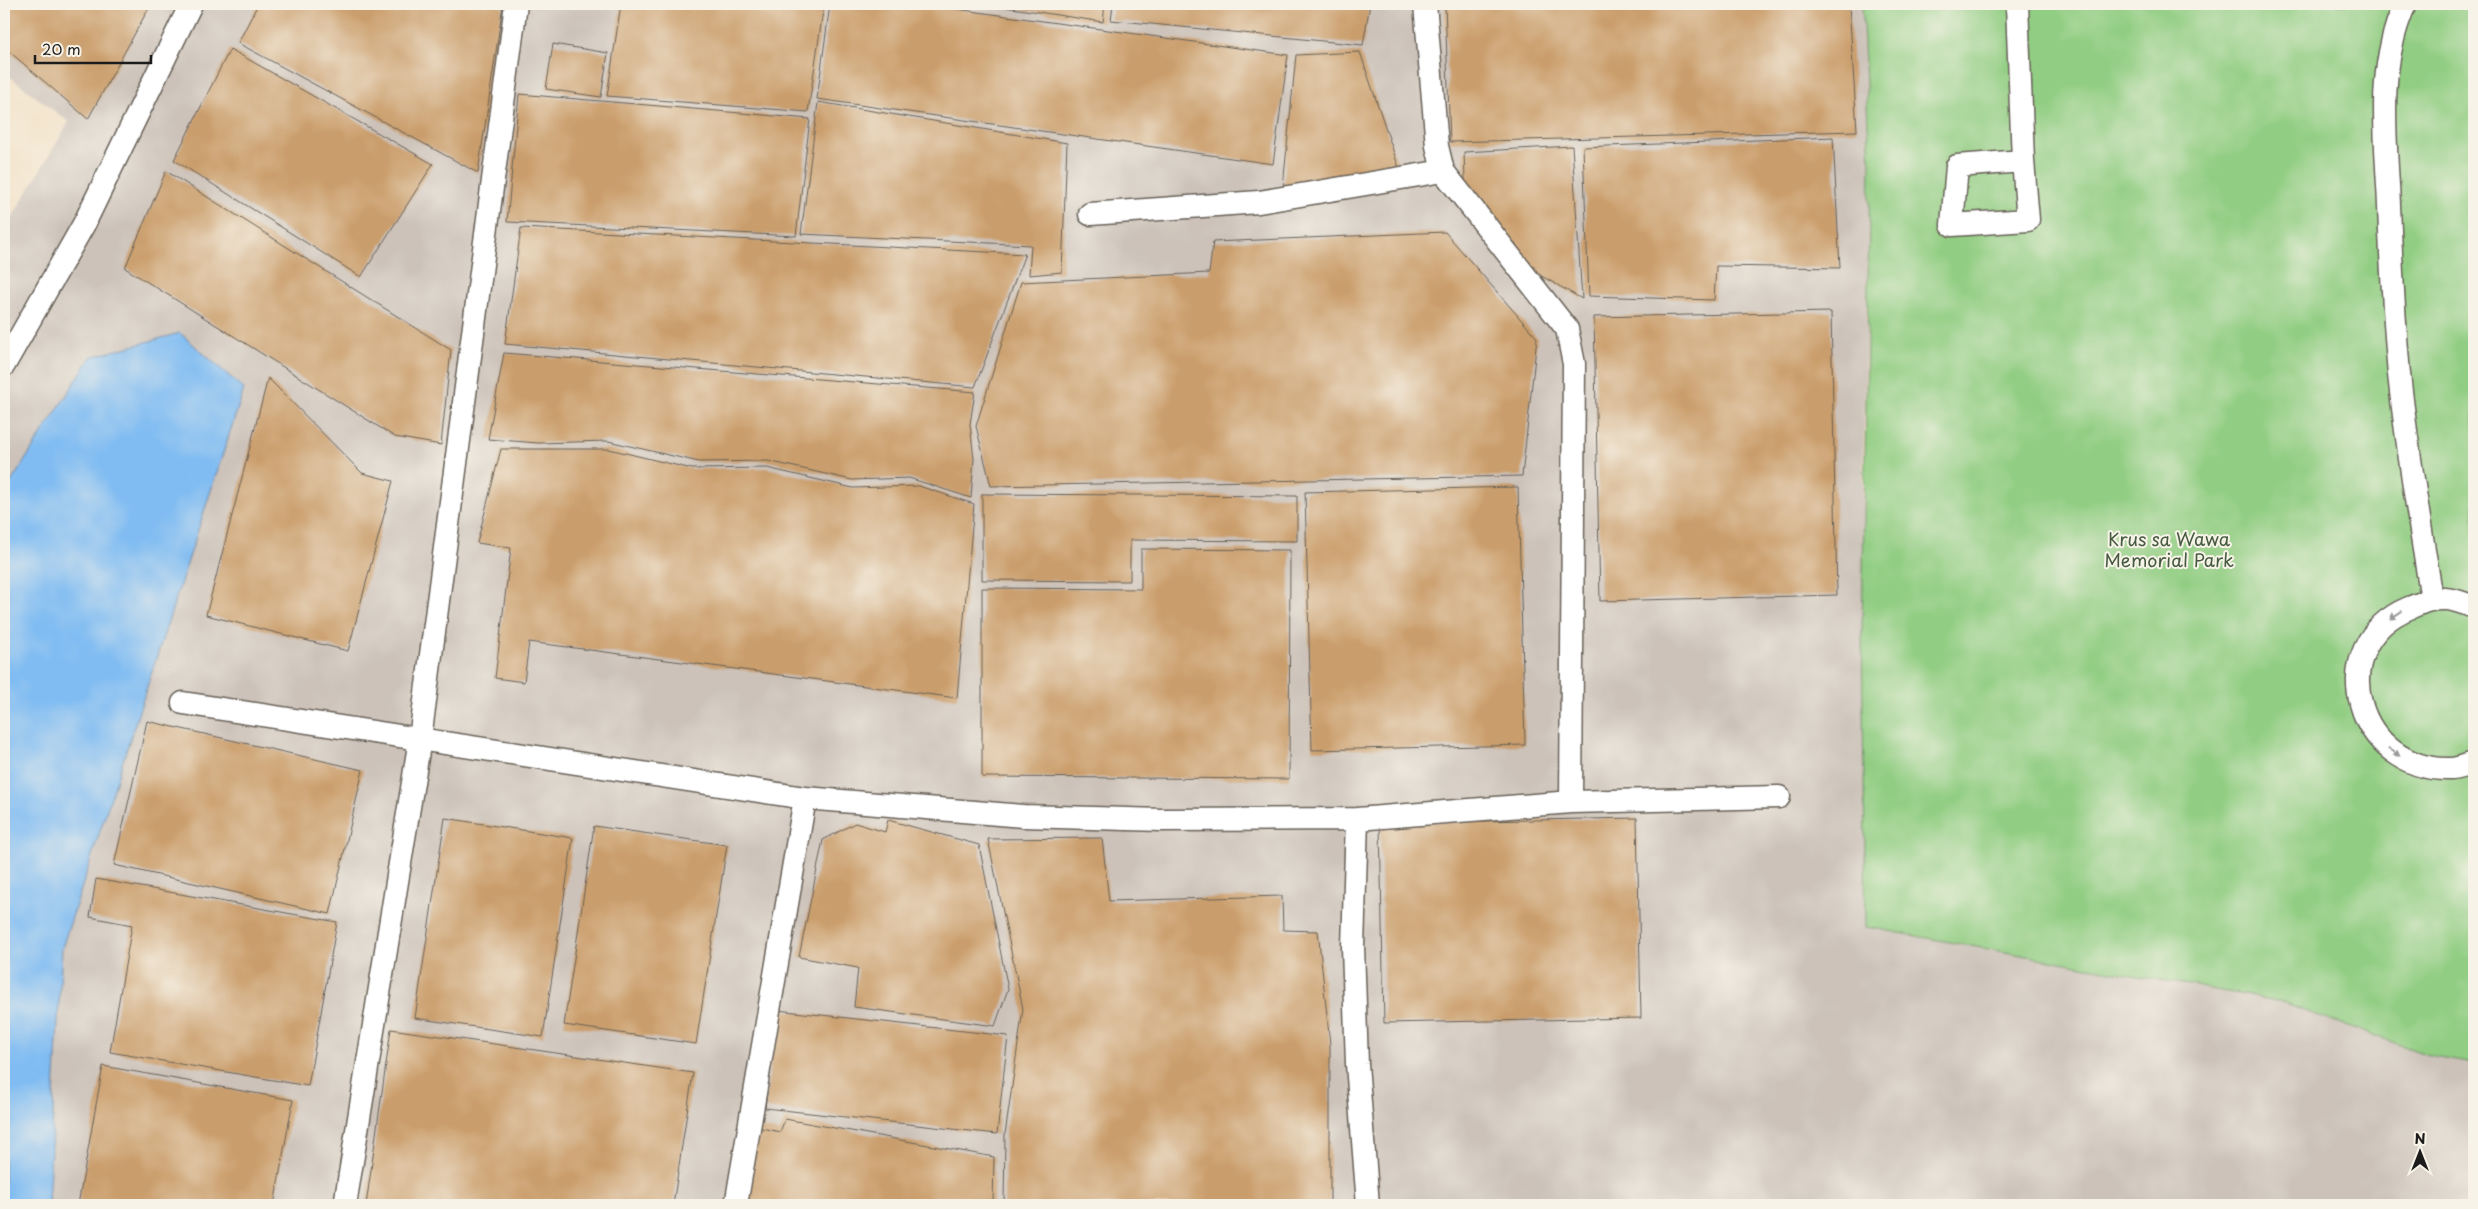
<svg xmlns="http://www.w3.org/2000/svg" width="2478" height="1209" font-family="'Playpen Sans',sans-serif">
  <rect width="100%" height="100%" fill="#f7f3e8"/>
  <filter id="ink" filterUnits="userSpaceOnUse"><feTurbulence type="fractalNoise" baseFrequency=".02" numOctaves="2"/><feDisplacementMap in="SourceGraphic" scale="10" xChannelSelector="R" yChannelSelector="G"/><feConvolveMatrix kernelMatrix="1 2 1 2 8 2 1 2 1" color-interpolation-filters="sRGB"/></filter>
  <filter id="wash" filterUnits="userSpaceOnUse"><feTurbulence type="fractalNoise" baseFrequency=".0096" numOctaves="4" result="noise"/><feDisplacementMap in="SourceGraphic" scale="20" xChannelSelector="R" yChannelSelector="G"/><feGaussianBlur stdDeviation="1.12" result="paint"/><feColorMatrix in="noise" values="0 0 0 0 0 0 0 0 0 0 0 0 0 0 0 0 0 1.4 0 .05"/><feComposite in="paint" operator="in"/></filter>
  <g filter="url(#wash)">
    <rect width="100%" height="100%" fill="#f3e2c8"/>
    <path fill="#ccc2b9" d="M 4,4 L 1862,4 L 1870,165 L 1863,467 L 1866,927 L 2277,1001 L 2434,1057 L 2474,1064 L 2474,1205 L 4,1205 L 4,231 L 69,122 L 4,72 Z"/>
    <path fill="#91cd82" stroke="#56744f" d="M 1862,4 L 2474,4 L 2474,1064 L 2434,1057 L 2277,1001 L 1866,927 L 1862,633 L 1870,165 Z"/>
    <path fill="#80bcf2" stroke="#4e6c87" d="M 180,333 L 244,389 L 62,948 L 48,1205 L 4,1205 L 4,493 L 91,357 Z"/>
    <g id="blocks">
      <path fill="#ca9e6c" d="M 4,4 L 151,4 L 88,119 L 4,47 Z
        M 258,4 L 503,4 L 478,173 L 238,43 Z
        M 621,4 L 824,4 L 808,112 L 607,96 Z
        M 830,4 L 920,4 L 1288,55 L 1273,164 L 817,99 Z
        M 986,4 L 1105,4 L 1103,22 Z
        M 1113,4 L 1370,4 L 1363,45 L 1111,20 Z
        M 1445,4 L 1849,4 L 1857,131 L 1450,142 Z
        M 553,44 L 608,53 L 601,97 L 546,89 Z
        M 230,49 L 433,164 L 361,277 L 174,160 Z
        M 1360,52 L 1400,171 L 1283,187 L 1296,55 Z
        M 519,94 L 810,119 L 796,236 L 507,222 Z
        M 818,102 L 1067,143 L 1062,272 L 1029,275 L 1031,245 L 801,234 Z
        M 1833,137 L 1840,268 L 1716,266 L 1714,300 L 1589,296 L 1583,147 Z
        M 1572,146 L 1582,299 L 1531,270 L 1465,180 L 1464,152 Z
        M 166,171 L 451,350 L 441,445 L 395,437 L 125,268 Z
        M 521,228 L 1025,254 L 975,387 L 505,344 Z
        M 1445,232 L 1537,338 L 1522,476 L 991,486 L 976,426 L 1021,282 L 1209,273 L 1213,242 Z
        M 1831,312 L 1837,595 L 1600,601 L 1594,317 Z
        M 504,353 L 975,392 L 970,424 L 974,459 L 971,498 L 909,478 L 852,480 L 768,461 L 699,462 L 608,441 L 538,443 L 488,439 Z
        M 268,378 L 362,473 L 393,481 L 348,651 L 206,615 Z
        M 501,449 L 609,449 L 692,469 L 767,468 L 853,488 L 919,486 L 974,504 L 957,698 L 529,642 L 524,682 L 495,678 L 511,548 L 477,543 Z
        M 1518,487 L 1525,745 L 1312,750 L 1305,492 Z
        M 982,494 L 1297,496 L 1297,541 L 1130,540 L 1130,581 L 982,580 Z
        M 1141,549 L 1290,550 L 1289,779 L 982,777 L 982,588 L 1141,589 Z
        M 147,721 L 363,770 L 330,914 L 114,865 Z
        M 445,818 L 573,838 L 543,1037 L 415,1018 Z
        M 1637,818 L 1641,1018 L 1384,1023 L 1380,823 Z
        M 888,820 L 979,845 L 1008,989 L 995,1026 L 854,1007 L 858,968 L 799,957 L 823,840 L 855,823 L 885,832 Z
        M 594,826 L 727,845 L 696,1044 L 564,1025 Z
        M 1102,838 L 1109,901 L 1282,896 L 1283,930 L 1318,931 L 1330,1044 L 1330,1205 L 1004,1205 L 1005,1135 L 1023,1009 L 988,839 Z
        M 96,879 L 337,922 L 308,1086 L 110,1052 L 132,925 L 90,917 Z
        M 777,1010 L 1008,1036 L 997,1134 L 765,1108 Z
        M 391,1029 L 693,1073 L 673,1205 L 366,1205 Z
        M 103,1066 L 293,1100 L 274,1205 L 78,1205 Z
        M 785,1119 L 994,1157 L 993,1205 L 746,1205 L 757,1127 L 780,1132 Z"/>
    </g>
  </g>
  <g filter="url(#ink)">
    <use href="#blocks" fill-opacity="0" stroke="#676158" stroke-width="1"/>
    <g fill="none" stroke-linecap="round" stroke-linejoin="round">
      <defs>
        <path id="lane" d="M 1425,4 L 1437,146 L 1443,171 L 1567,329 L 1574,364 L 1571,802 L 1779,797
          M 2017,4 L 2023,161 L 2028,220 L 1952,225 L 1957,166 L 2023,161
          M 2405,4 C 2376,69 2386,135 2389,205 C 2391,261 2394,318 2399,374 C 2407,450 2420,524 2432,599
          M 1090,214 L 1259,202 L 1443,171
          M 4,365 L 84,224 L 191,4
          M 2474,607 C 2465,604 2455,599 2445,599 C 2431,598 2421,603 2409,608 C 2320,645 2356,773 2452,769 C 2459,768 2467,765 2474,763
          M 183,703 L 805,798 L 1023,816 L 1162,820 L 1357,819 L 1571,802
          M 1357,819 L 1353,947 L 1357,1064 L 1368,1205
          M 345,1205 L 420,739 L 516,4
          M 736,1205 L 805,798"/>
      </defs>
      <use href="#lane" stroke="#676158" stroke-width="25"/>
      <use href="#lane" stroke="#fff" stroke-width="22"/>
    </g>
    <defs><path id="oneway-solid" d="M-6-.8H1V-3.2L6.5 0L1 3.2V.8H-6Z" transform="scale(1.25)"/></defs>
    <g fill="#999">
      <use href="#oneway-solid" transform="translate(2396 615) rotate(147)"/>
      <use href="#oneway-solid" transform="translate(2394 752) rotate(35)"/>
    </g>
  </g>
  <g text-anchor="middle" stroke-width="4" stroke-linejoin="round" paint-order="stroke">
    <g font-size="18" fill="#455a40" stroke="#f7f3e8">
      <text x="2169" y="546">Krus sa Wawa<tspan x="2169" dy="21">Memorial Park</tspan></text>
    </g>
  </g>
  <rect width="2478" height="1209" fill="none" stroke="#f7f3e8" stroke-width="20"/>
  <g transform="translate(2420 1152)" stroke="#f7f3e8" stroke-width="4" paint-order="stroke">
  <path d="M0-4L9 19L0 12L-9 19Z" fill="#1c1c1c"/>
  <text y="-8" font-size="14" font-weight="bold" text-anchor="middle" fill="#1c1c1c">N</text>
  </g>
  <path d="M35 55v8h116v-8" fill="none" stroke="#1c1c1c" stroke-width="2.5"/>
  <text x="42" y="55" font-size="15" fill="#1c1c1c" stroke="#f7f3e8" stroke-width="4" paint-order="stroke">20 m</text>
</svg>
